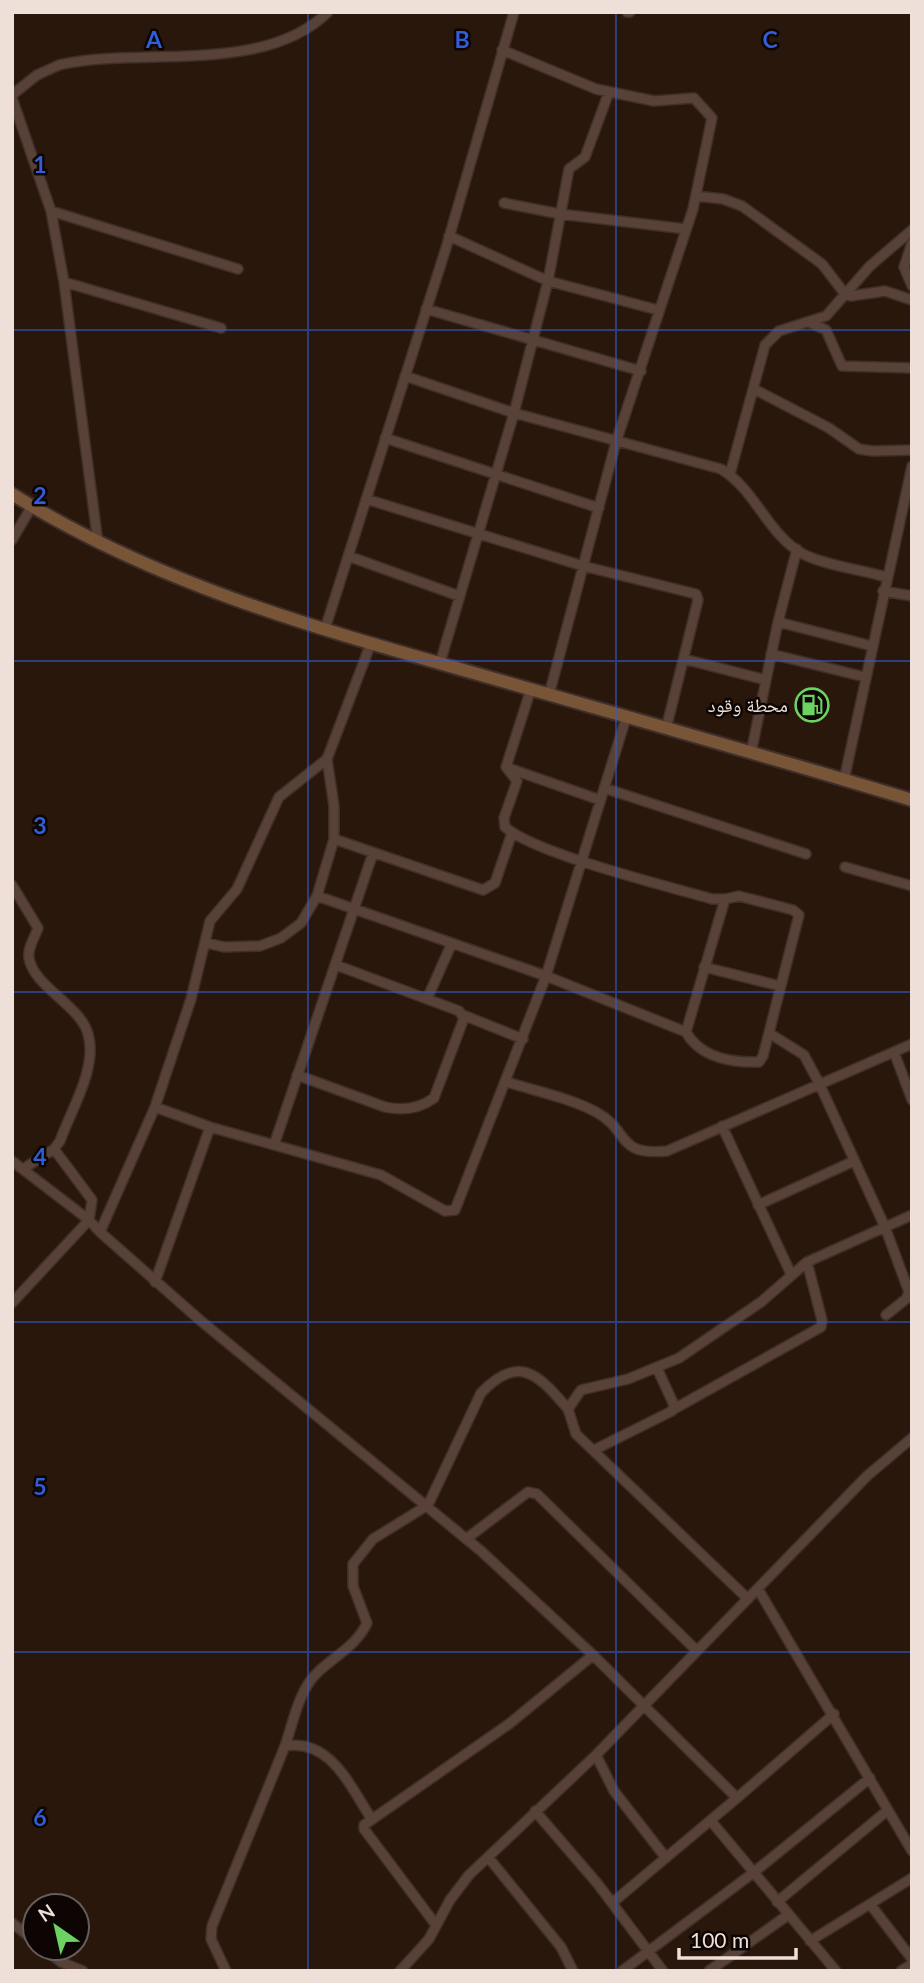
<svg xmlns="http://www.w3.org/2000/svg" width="924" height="1983" font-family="Lato,'Noto Naskh Arabic',sans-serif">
  <rect width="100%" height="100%" fill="#2a170c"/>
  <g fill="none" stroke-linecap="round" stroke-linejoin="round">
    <defs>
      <path id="street" d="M 627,12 L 630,12
        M 502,50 L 596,89 L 654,101 L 694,98 L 712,118 L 693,209 L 616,442 L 549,695
        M 12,95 L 37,75 L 59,65 C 141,46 263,76 328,12
        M 12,98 L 51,211 L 64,282 L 98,543
        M 696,196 L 723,199 L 742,206 L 822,264 L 845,294 L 851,296 L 885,291 L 912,300
        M 504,203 L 560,214 L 686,229
        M 51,211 L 238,269
        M 449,236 L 548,281 L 658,310
        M 912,243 L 904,267 L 912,286
        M 64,282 L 221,328
        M 426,309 L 641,371
        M 811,323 L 826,330 L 842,366 L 912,368
        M 405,376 L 514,413 L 721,469 C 755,489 768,535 803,554 C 824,565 862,570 886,577
        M 754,389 L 829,428 L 859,449 L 873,451 L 912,450
        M 385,438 L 599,508
        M 730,474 L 765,345 L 779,331 L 826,316 L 870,266 L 912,230
        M 366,499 L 583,566 L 696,594 L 698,600 L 666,729
        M 12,540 L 32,506
        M 348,556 L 459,596
        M 883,591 L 912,596
        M 778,622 L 797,549
        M 325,629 L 446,248 L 514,12
        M 771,654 L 865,677
        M 684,659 L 766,680
        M 440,663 L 514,413 L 548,281 L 569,169 L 585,157 L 609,92
        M 531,689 L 506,767 L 517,781 L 504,818 L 505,827 C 536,854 667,886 712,899 L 725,899 L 686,1032
        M 751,753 L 778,622 L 872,646
        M 508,768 L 600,800
        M 844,780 L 912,466
        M 604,788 L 806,854
        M 334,839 L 483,890 L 495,883 L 512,833
        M 845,867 L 912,886
        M 12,885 L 38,928 C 35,937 27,949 29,958 C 33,986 81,1006 88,1034 C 98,1067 71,1110 60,1141 L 54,1149 L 92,1200 L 89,1220 L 100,1232 L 201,1321 L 481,1551 L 593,1655 L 737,1798 L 834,1714
        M 317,896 L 546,976 L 686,1032 C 700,1057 731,1063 759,1062 L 763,1056 L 799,915 L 793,910 L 739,896 L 725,899
        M 207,943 L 224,947 L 260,946 L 281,938 L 301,923 L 317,896 L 334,839 L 334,806 L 327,759 L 371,643
        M 704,967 L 780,986
        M 427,999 L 452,943
        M 463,1015 L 523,1039
        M 769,1033 L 804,1055 L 819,1083 L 885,1227 L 909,1292 L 906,1299 L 886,1315
        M 894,1052 L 912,1100
        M 297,1075 L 385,1107 C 403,1111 419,1109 434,1098 L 464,1018 L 459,1011 L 336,965
        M 507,1082 C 535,1091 570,1098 596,1112 C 631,1131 615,1156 667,1151 L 912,1044
        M 155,1107 L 210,1127 L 381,1175 L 445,1211 L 455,1210 L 546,976 L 626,718
        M 722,1126 L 791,1274
        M 274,1145 L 373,853
        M 12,1161 L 89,1220 L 12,1303
        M 23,1169 L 54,1149
        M 758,1205 L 854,1161
        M 100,1232 L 155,1107 L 191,999 L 210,921 L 237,889 L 279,797 L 327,759
        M 155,1282 L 210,1127
        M 674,1409 L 821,1327 L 822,1320 L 807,1262
        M 594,1450 L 672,1411 L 674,1405 L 657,1368
        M 466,1539 L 528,1492 L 537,1494 L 697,1651
        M 758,1589 L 912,1851
        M 748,1599 L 576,1434 L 568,1409 L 581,1390 L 628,1379 L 679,1358 L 761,1302 L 807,1262 L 912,1215
        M 285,1746 C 293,1723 299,1689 318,1672 C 335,1656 357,1645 367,1623 L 353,1586 L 353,1564 L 373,1539 L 428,1505 L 481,1393 C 519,1353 539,1375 568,1409
        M 596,1755 L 614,1791 L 666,1858
        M 535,1811 L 597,1883 L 663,1971
        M 711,1821 L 836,1971
        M 488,1857 L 561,1947 L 573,1971
        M 777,1902 L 888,1810
        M 612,1903 L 737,1798
        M 870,1904 L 912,1959
        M 12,1923 L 35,1941
        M 436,1925 L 364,1829 L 364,1825 L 509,1724 L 593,1655
        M 810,1941 L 912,1878
        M 43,1948 L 61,1962 L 83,1971
        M 226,1971 L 211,1939 L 212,1926 L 285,1746 C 330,1738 350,1786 371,1818
        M 400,1971 L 429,1939 L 450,1900 L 469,1875 L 596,1755 L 867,1476 L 912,1438
        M 622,1971 L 753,1873 L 870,1778
        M 709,1971 L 788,1915
        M 901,1971 L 912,1964"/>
      <path id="secondary" d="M 12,494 C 154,583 315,628 474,673 C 620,715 767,756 912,800"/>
    </defs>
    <use href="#street" stroke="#3e2f2b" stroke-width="12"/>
    <use href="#secondary" stroke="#3e2f2b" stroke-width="16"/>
    <use href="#street" stroke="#584136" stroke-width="9"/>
    <use href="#secondary" stroke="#795538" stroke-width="12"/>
  </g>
  <path fill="none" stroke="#325dd8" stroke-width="2" stroke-opacity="0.55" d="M 308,12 L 308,1971M 616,12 L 616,1971M 12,330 L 912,330M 12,661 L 912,661M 12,992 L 912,992M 12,1322 L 912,1322M 12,1652 L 912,1652"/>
  <defs>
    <symbol id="fuel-ring" viewBox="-11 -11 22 22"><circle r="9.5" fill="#0c0503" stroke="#6cd362" stroke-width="1.5"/><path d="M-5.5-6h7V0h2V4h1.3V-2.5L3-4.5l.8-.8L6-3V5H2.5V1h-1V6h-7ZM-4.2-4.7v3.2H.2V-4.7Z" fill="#6cd362"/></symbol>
  </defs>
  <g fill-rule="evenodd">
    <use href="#fuel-ring" x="793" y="686" width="38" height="38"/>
  </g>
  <g text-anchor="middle" stroke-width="5" stroke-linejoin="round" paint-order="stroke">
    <g font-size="19" fill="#eee0d9" stroke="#0c0503" text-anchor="end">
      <text x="788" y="712">محطة وقود</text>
    </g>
  </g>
  <g font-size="23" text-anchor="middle" font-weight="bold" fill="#325dd8" stroke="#0c0503" stroke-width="5" stroke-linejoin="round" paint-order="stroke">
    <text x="154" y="48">A</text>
    <text x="462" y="48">B</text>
    <text x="770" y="48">C</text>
    <text x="40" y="173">1</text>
    <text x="40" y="504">2</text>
    <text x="40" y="834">3</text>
    <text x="40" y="1165">4</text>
    <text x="40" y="1495">5</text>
    <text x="40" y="1826">6</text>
  </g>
  <rect width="924" height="1983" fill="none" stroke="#eee0d9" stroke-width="28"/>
  <g transform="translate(56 1927) rotate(326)"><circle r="33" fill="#0c0503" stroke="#665d59" stroke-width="2"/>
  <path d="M0-5L12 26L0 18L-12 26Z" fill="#6cd362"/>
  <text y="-10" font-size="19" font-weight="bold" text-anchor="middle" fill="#eee0d9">N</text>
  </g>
  <path d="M679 1948v10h117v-10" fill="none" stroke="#eee0d9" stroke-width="3.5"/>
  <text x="690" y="1948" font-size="21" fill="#eee0d9" stroke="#0c0503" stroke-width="5" paint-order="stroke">100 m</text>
</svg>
